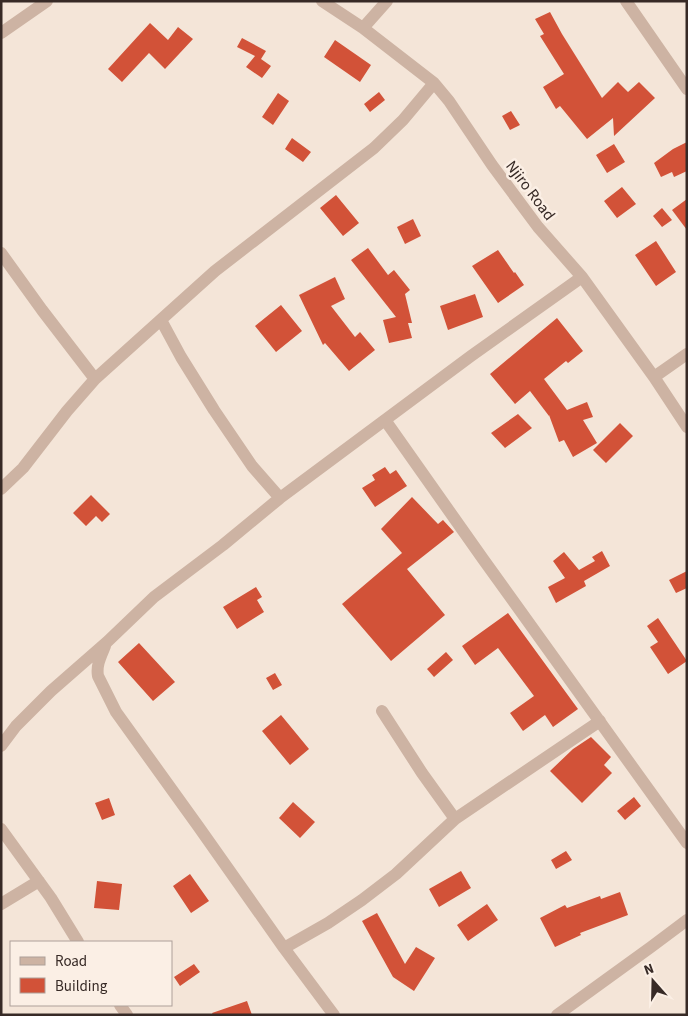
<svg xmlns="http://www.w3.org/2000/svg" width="688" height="1016" font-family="'Source Sans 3',sans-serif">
  <rect width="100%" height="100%" fill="#f4e5d8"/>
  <path fill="#d25238" d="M 550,12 L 562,34 L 602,98 L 618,82 L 628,92 L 639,82 L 655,98 L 614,136 L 613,118 L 587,139 L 560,106 L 556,109 L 543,87 L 564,74 L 540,36 L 544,34 L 535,19 Z
    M 150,23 L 168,40 L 178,27 L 193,39 L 165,69 L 149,53 L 122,82 L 108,69 Z
    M 242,38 L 266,51 L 261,59 L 271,66 L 262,78 L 246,67 L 255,56 L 237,47 Z
    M 335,40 L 371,65 L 360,82 L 324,57 Z
    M 379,92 L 385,100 L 370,112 L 364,104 Z
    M 278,93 L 289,101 L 273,125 L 262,117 Z
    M 511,111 L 520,125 L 510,130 L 502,116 Z
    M 292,138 L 311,152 L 303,162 L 285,149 Z
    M 687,142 L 687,171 L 674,177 L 672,172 L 661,177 L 654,163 L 673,149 Z
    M 614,144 L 625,162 L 607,173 L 596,155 Z
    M 622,187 L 636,204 L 617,218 L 604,201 Z
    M 336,195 L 359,223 L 343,236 L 320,208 Z
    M 687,199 L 687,230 L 672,210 Z
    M 662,208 L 672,220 L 662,227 L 653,216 Z
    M 413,219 L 421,236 L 405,244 L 397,227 Z
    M 656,241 L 676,272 L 656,286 L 635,255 Z
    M 368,248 L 388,275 L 394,270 L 410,290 L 405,294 L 412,323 L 408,323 L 412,338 L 389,343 L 383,320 L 396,317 L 351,260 Z
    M 498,250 L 514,273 L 515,272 L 524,285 L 498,303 L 472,266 Z
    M 335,277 L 345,299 L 331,306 L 355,337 L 360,332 L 375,350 L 349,371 L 325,343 L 323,345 L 299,295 Z
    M 475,294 L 483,317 L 448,330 L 440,306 Z
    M 281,305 L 302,331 L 276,352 L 255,326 Z
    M 557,318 L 583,351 L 568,363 L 566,361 L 544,379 L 567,410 L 587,402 L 593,417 L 583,420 L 597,443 L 573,457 L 564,440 L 559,442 L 549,415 L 549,416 L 530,391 L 515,404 L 490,374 Z
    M 518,414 L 532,428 L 505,448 L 491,433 Z
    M 620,423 L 633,436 L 606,463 L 593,450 Z
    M 385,467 L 390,474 L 396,470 L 407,486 L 375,507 L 362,488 L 375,480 L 372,475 Z
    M 91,495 L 110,514 L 102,522 L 96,516 L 86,526 L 73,513 Z
    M 412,497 L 438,524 L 443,520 L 454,532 L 407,569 L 445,615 L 391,661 L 342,604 L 402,553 L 381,529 Z
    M 602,551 L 610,566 L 584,581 L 586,586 L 556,603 L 548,587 L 565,578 L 553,561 L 564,552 L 579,570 L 595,561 L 592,557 Z
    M 687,571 L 687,588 L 676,593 L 669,580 Z
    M 256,587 L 262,597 L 257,600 L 264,612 L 237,629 L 223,607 Z
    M 508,613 L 578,709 L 553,727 L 545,715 L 523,731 L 510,713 L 534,696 L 498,648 L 475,665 L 462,646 Z
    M 658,618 L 687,661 L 668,674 L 650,647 L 658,642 L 647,626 Z
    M 139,643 L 175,682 L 153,701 L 118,662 Z
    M 446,652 L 453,660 L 434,677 L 427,669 Z
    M 275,673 L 282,685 L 273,690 L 266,678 Z
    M 281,715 L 309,749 L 290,765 L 262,731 Z
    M 591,737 L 611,757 L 604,765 L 612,773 L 582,803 L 550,771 L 573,749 Z
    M 634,797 L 641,806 L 625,820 L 617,811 Z
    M 109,798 L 115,815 L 102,820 L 95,803 Z
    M 293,802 L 315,822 L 300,838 L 279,818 Z
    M 566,851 L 572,860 L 556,869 L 551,860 Z
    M 461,871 L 471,888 L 439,907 L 429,889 Z
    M 190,874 L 209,901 L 191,913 L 173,886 Z
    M 97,881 L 122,884 L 119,910 L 94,908 Z
    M 620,892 L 628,915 L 580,933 L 581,935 L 555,947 L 540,918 L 565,905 L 567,908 L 600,896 L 601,899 Z
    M 487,904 L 498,920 L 468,941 L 457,925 Z
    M 377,913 L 405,964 L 416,947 L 435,958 L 414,991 L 393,977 L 362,921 Z
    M 194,964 L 200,972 L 180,986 L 174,977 Z
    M 247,1001 L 252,1015 L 213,1015 L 212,1013 Z"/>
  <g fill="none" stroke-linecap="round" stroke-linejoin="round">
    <path stroke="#cdb3a3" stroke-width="12" d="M 322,1 L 363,28 L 434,83 L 449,101 L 492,165 L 538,227 L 582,277 L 654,377 L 687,427
      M 626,1 L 687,89
      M 363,28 L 387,1
      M 1,33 L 47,1
      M 1,253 L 42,310 L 95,379
      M 161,320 L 181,357 L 214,410 L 252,466 L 280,498
      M 654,377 L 687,354
      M 385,420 L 483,559 L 687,843
      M 1,489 L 23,468 L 67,411 L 95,379 L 215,271 L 374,148 L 403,120 L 434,83
      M 105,646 C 101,656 96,665 98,676 L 116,712 L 198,826 L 284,948 L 334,1015
      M 382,711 L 422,773 L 455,819
      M 1,746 L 16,726 L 51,691 L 107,642 L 154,597 L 223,545 L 280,498 L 471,356 L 582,277
      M 1,829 L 51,898 L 78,942
      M 1,904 L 39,881
      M 284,948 L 328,923 L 362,900 L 396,874 L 455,819 L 600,721
      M 120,1005 L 127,1015
      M 557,1015 L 651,947 L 687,920"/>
  </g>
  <g text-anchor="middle" stroke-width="5" stroke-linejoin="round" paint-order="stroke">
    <g font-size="16" fill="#372a26" stroke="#fbefe5">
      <text transform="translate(531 190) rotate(53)" y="6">Njiro Road</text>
    </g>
  </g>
  <rect width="688" height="1016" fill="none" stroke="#372a26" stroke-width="5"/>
  <rect x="10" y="941" width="162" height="65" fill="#fbefe5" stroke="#ada099"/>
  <rect x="20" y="957" width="25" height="8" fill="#cdb3a3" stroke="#ada099"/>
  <text x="55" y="966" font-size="15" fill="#372a26">Road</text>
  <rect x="20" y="978" width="25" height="15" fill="#d25238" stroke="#ada099"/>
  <text x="55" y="991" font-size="15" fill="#372a26">Building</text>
  <g transform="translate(653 981) rotate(340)" stroke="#fbefe5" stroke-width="4" paint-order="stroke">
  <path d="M0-4L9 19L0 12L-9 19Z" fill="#372a26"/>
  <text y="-8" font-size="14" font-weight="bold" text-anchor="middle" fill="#372a26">N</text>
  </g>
</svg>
